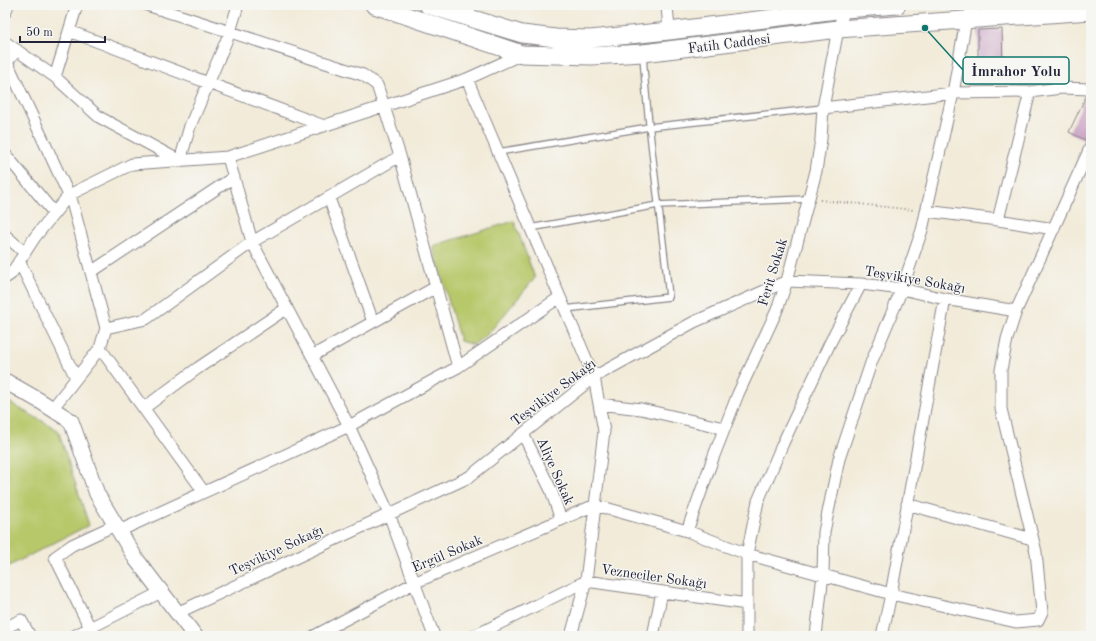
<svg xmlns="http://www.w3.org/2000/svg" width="1096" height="641" font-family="'Old Standard TT',serif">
  <rect width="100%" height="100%" fill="#f6f6f2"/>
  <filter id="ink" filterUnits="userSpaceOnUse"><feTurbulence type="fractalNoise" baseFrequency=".025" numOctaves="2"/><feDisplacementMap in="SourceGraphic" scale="8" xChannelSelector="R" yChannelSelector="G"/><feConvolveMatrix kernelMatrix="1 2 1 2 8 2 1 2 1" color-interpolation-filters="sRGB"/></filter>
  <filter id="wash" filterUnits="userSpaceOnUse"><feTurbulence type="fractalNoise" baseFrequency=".012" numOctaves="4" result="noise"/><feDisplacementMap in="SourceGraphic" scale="16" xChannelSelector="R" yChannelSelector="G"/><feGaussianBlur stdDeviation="0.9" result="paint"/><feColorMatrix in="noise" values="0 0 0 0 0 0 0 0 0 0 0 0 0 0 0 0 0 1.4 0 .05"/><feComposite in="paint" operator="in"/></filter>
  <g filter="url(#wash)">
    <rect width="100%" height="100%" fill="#f2ebd9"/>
    <path fill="#b7c86b" stroke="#6c7553" d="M 514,221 L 535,278 L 488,334 L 473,345 L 460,341 L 433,246 Z
      M 5,400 L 58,430 L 89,525 L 5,568 Z"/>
    <g id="blocks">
      <path fill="#c9a1c4" d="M 1002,29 L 1003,72 L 978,72 L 978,30 Z
        M 1086,96 L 1091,96 L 1091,128 L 1085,140 L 1069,132 Z"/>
    </g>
  </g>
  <g filter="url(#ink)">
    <use href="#blocks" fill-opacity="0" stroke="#8a868a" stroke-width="1"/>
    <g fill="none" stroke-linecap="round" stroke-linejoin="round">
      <defs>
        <path id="lane" d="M 498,152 L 649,127 L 823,108
          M 530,228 L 658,205 L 808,199
          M 565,309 L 669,297 C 661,216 648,136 643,55"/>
        <path id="street" d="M 147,5 L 363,75 L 377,85 L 400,156 L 458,367
          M 667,5 L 669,31
          M 5,13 L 8,5
          M 69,31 L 324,126
          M 5,42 L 55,77 L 99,117 L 180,161 L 190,126 L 230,32 L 238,5
          M 17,50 L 7,62 L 72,202 L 106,328 L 100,348 L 52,409
          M 55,77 L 77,5
          M 467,79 L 594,377 L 604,431 L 586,581 L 571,636
          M 823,108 L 953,93 L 1030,92 L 1061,88 L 1091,89
          M 5,154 L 54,213
          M 228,157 L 252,242 L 349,426 L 389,514 L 434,636
          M 329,198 L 373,322
          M 926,211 L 998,220 L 1054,229
          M 998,220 L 1030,92
          M 5,235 L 25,253
          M 19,261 L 76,378
          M 91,272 L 234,177
          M 5,278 L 11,274 L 35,237 L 69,195 L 132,164 L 228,157 L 467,79 L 522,54
          M 106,328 L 146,319 L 252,242 L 400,156
          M 100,348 L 204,492
          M 312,356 L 436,287
          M 599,404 L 641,409 L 724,428
          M 144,408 L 198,368 L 287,308
          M 523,434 L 551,490 L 561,520
          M 907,504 L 1032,539
          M 119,531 L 349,426 L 458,367 L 560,297
          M 687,531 L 713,458 L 738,394 L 777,310 L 787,281 L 816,171 L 821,139 L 823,108 L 838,29 L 845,9
          M 177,613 L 469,477 L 594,377 L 694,322 L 787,281 L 861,284 L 902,289 L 945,299 L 1016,311
          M 5,628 L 21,620 L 30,636
          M 74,636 L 161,592
          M 94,636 L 55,557 L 72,545 L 115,525
          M 314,636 L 414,583 L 595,505 L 687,531 L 747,554 L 891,594 L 1016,622 L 1038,620 L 1042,612 L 1036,552 L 1001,409 L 1001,370 L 1007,339 L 1016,311 L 1091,146
          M 474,636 L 586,581 L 747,604
          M 653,636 L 662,592
          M 747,636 L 747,554 L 758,501 L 783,443 L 830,343 L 861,284
          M 816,636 L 823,574 L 824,532 L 839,459 L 871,363 L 902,289 L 922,230 L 953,93 L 966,20 L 976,5
          M 882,636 L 891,594 L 945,299"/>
        <path id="secondary" d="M 5,381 L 40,401 L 71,421 L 97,494 L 136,559 L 195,636"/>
        <path id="primary" d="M 374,5 L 522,54 L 591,56 L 643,53 L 838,29 L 1091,11
          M 428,5 L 522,34 L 556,38 L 590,39 L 669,31 L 845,9 L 897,5"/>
      </defs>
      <use href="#lane" stroke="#8a868a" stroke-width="8"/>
      <use href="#street" stroke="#8a868a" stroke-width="13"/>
      <use href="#secondary" stroke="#8a868a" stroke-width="17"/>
      <use href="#primary" stroke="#8a868a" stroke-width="19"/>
      <path stroke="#8a868a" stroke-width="2" stroke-dasharray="1 3" stroke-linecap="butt" d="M 820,200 L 915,210"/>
      <use href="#lane" stroke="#fff" stroke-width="5.5"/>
      <use href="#street" stroke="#fff" stroke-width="11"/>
      <use href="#secondary" stroke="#fff" stroke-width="15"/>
      <use href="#primary" stroke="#fff" stroke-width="17"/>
    </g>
  </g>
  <g text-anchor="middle" stroke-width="3" stroke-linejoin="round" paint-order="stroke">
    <g font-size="14" fill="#22223b" stroke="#f6f6f2">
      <text transform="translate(729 43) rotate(-7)" y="5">Fatih Caddesi</text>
      <text transform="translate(772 272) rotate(-73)" y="5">Ferit Sokak</text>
      <text transform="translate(915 279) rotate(10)" y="5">Teşvikiye Sokağı</text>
      <text transform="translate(553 392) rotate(-37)" y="5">Teşvikiye Sokağı</text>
      <text transform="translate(556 471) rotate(66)" y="5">Aliye Sokak</text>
      <text transform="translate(276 550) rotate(-25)" y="5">Teşvikiye Sokağı</text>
      <text transform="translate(447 553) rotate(-23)" y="5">Ergül Sokak</text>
      <text transform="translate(654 576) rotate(8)" y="5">Vezneciler Sokağı</text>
    </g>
  </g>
  <path fill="none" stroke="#0f766e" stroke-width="1.5" d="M925 28L963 70"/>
  <circle fill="#0f766e" stroke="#f6f6f2" stroke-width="1.5" cx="925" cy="28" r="4"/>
  <rect fill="#f6f6f2" stroke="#0f766e" stroke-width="1.5" x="963" y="57" width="106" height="27" rx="4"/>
  <g font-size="15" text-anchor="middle" font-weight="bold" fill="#22223b">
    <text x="1016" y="76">İmrahor Yolu</text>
  </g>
  <rect width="1096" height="641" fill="none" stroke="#f6f6f2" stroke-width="20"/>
  <path d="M20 36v6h85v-6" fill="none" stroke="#22223b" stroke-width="2"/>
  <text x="26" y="36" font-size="12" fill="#22223b" stroke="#f6f6f2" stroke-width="3" paint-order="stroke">50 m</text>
</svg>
